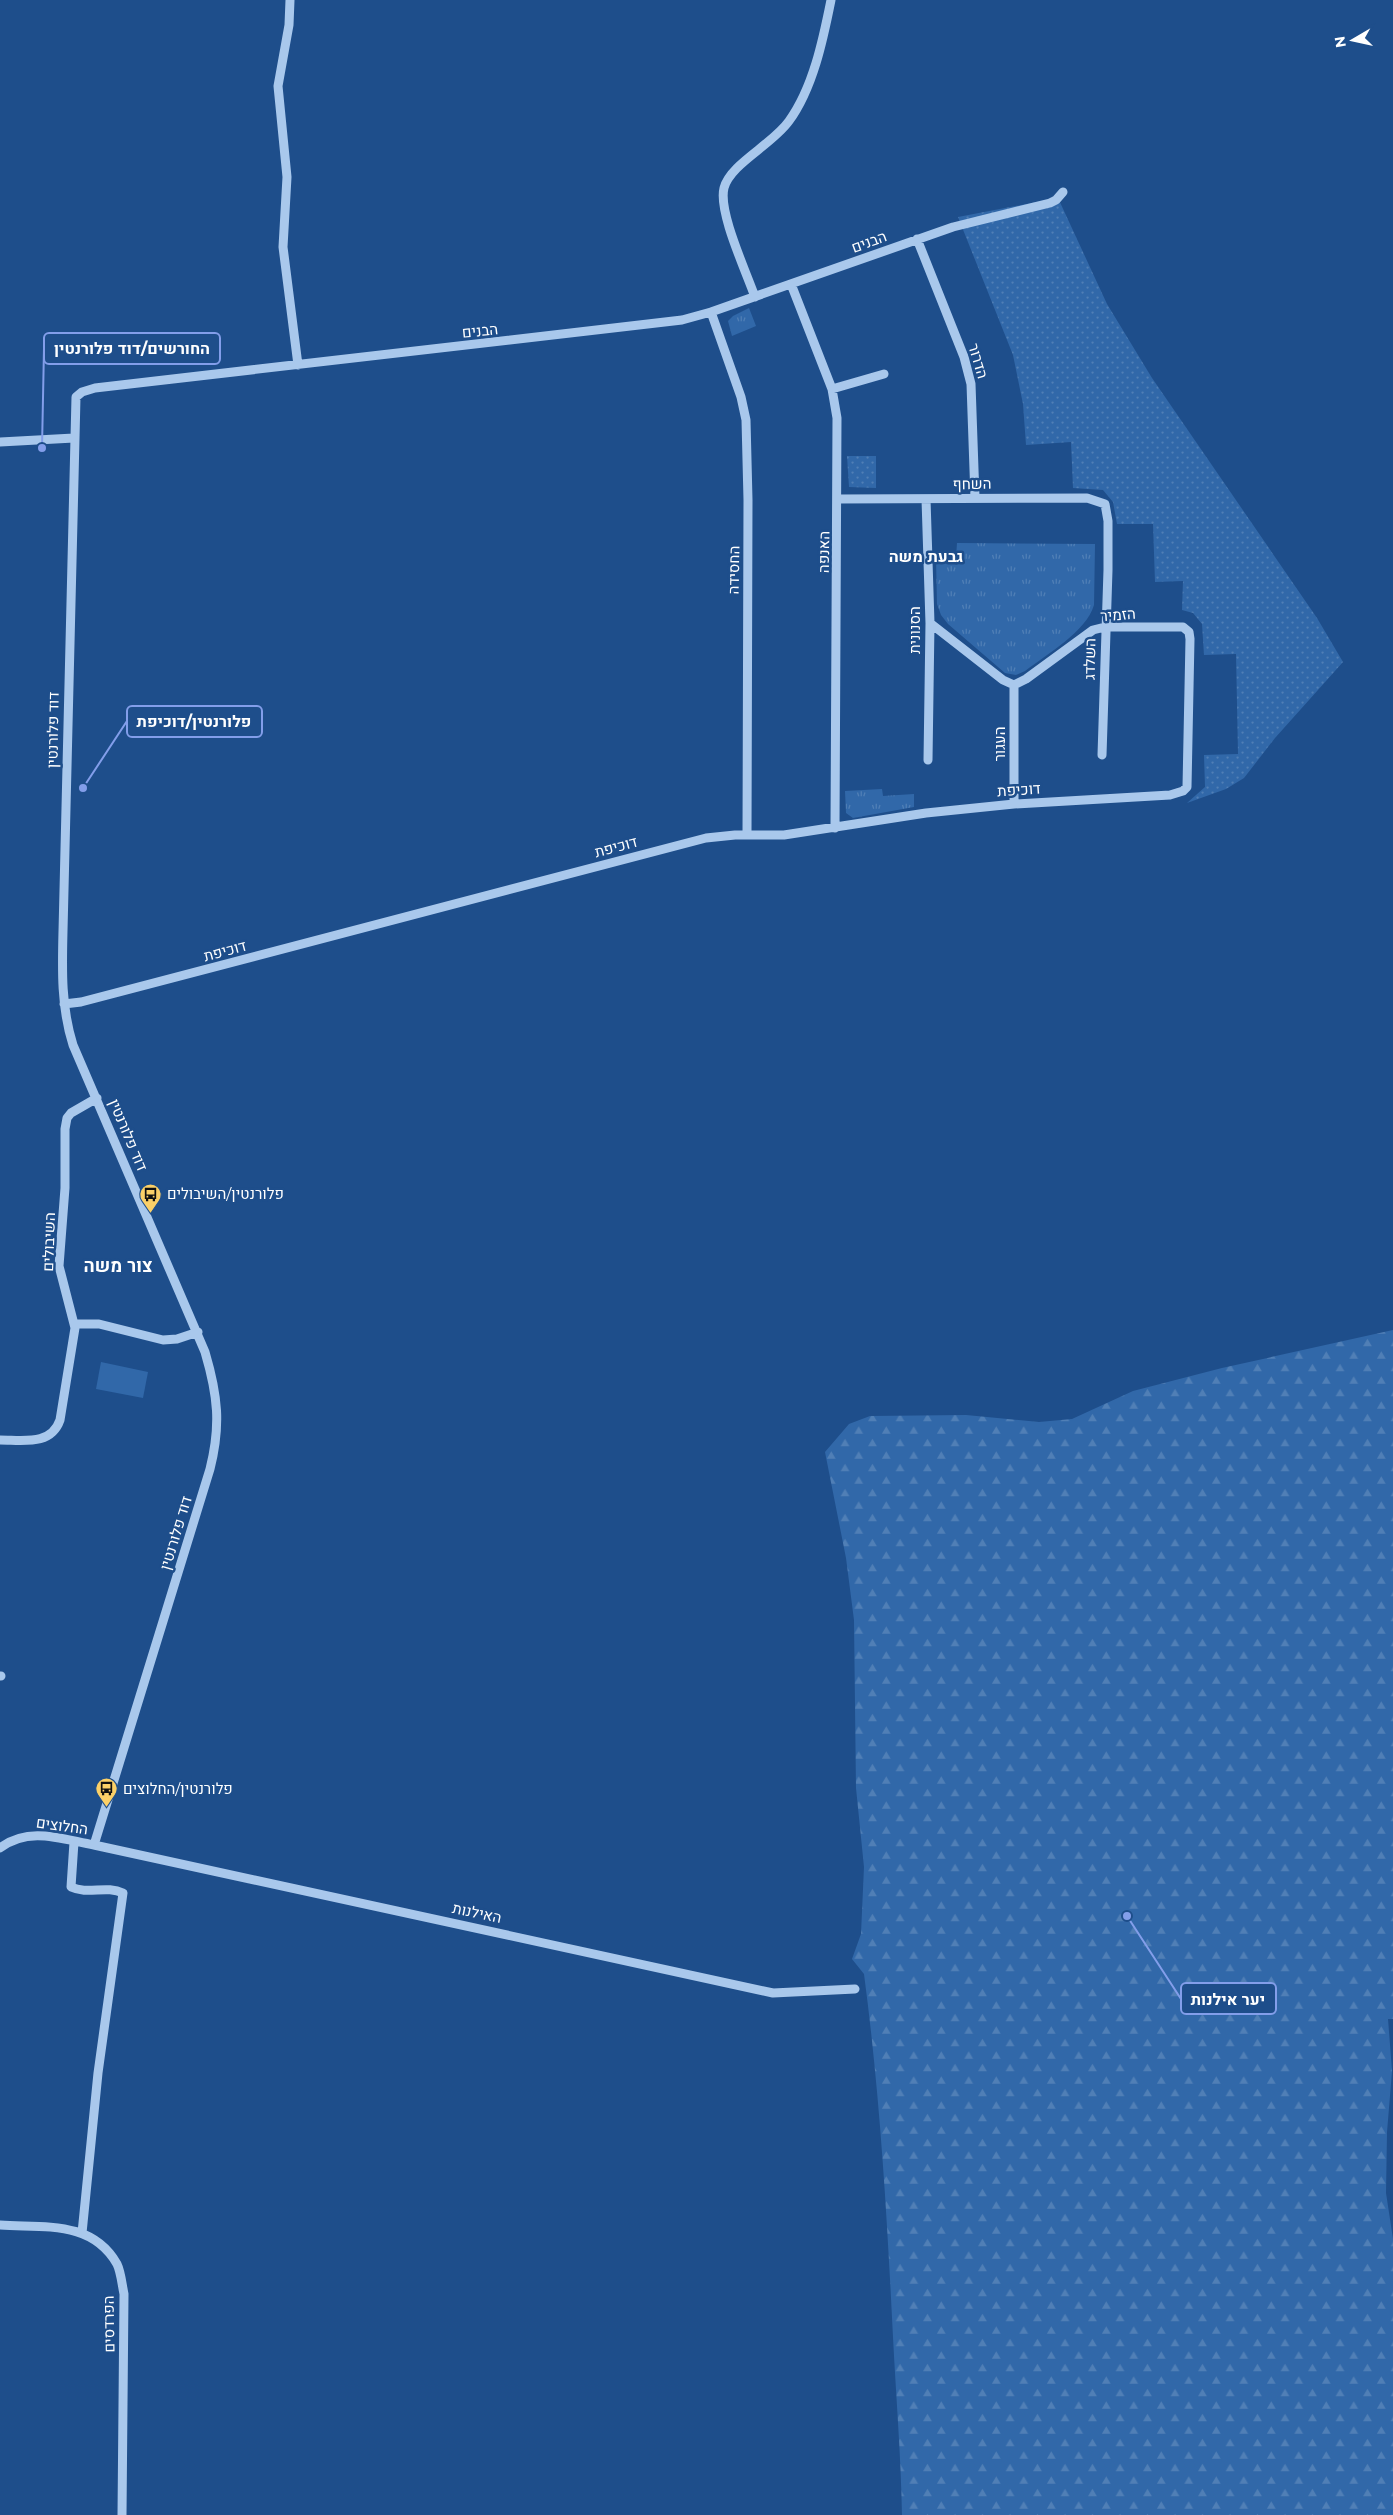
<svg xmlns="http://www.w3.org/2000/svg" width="1393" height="2515" font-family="Montserrat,Heebo,sans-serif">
  <defs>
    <pattern id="grass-dots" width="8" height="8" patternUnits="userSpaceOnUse" patternTransform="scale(1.25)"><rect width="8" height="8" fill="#3168a9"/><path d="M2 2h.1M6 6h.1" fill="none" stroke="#507fb6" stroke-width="1.8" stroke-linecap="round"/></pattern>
    <pattern id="forest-firs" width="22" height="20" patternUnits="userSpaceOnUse" patternTransform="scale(1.25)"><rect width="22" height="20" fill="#3168a9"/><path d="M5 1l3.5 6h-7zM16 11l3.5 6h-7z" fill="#507fb6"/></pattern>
    <pattern id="park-tufts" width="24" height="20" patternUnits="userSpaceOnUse" patternTransform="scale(1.25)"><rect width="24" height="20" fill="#3168a9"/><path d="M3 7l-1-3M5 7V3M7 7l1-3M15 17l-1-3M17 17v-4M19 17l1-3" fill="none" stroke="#507fb6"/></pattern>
  </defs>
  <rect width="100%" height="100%" fill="#1e4e8b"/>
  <path fill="url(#grass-dots)" d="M 1058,198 L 1107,304 L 1152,378 L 1317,618 L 1343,662 L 1275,738 L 1244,778 L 1226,789 L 1187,803 L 1205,787 L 1204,755 L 1238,754 L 1236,654 L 1204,655 L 1202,624 L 1193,613 L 1182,610 L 1183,581 L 1155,582 L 1153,524 L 1117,524 L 1113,502 L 1103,490 L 1073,488 L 1071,442 L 1026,445 L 1023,404 L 1013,355 L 958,217 Z
    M 847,456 L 876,456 L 876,488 L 849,487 Z"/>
  <path fill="url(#forest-firs)" d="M 1393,1330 L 1393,2019 L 1388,2019 L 1392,2071 L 1387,2132 L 1386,2193 L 1393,2239 L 1393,2515 L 902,2515 C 901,2456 896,2396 893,2337 C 887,2216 880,2094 864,1974 L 852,1959 L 861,1934 L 864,1867 L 856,1788 L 854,1620 L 846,1558 L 825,1452 L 849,1424 L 870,1416 L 966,1415 L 1039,1422 L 1072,1419 L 1133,1391 L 1222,1368 Z"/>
  <path fill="url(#park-tufts)" d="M 749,308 L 756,326 L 732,336 L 728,321 L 733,316 Z
    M 957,543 L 1095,544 L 1094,605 C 1086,632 1047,654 1025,671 L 1016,675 L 1005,673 L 948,624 L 941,615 L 937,604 L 936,558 L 956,558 Z
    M 882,789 L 883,796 L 914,794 L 914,807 L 853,818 L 846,813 L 845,791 Z"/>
  <path fill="#3168a9" d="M 101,1362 L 148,1372 L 143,1398 L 96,1389 Z"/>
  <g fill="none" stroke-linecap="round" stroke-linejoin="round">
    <path stroke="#a9c8ec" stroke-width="9" d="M 290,0 L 289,25 L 278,86 L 287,177 L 283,247 L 298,365
      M 917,239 L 964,357 L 971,384 L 975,498
      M 791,284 L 832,389 L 837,418 L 835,828
      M 755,297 C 746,271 718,212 724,188 C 730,164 772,145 789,121 C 813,88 823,40 831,0
      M 711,312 L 741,397 L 746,420 L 748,500 L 747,835
      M 832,389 L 884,374
      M 0,442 L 74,438
      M 838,499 L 1087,498 L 1105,504 L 1108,521 L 1108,570 L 1102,755
      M 926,499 L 930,623 L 928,760
      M 1014,804 L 1014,685
      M 64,1004 L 81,1002 L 706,838 L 735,835 L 784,835 L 926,813 L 1014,804 L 1170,795 L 1183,791 L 1187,787 L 1190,639 L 1189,632 L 1183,627 L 1105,627 L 1093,630 L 1026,679 L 1014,685 L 1003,680 L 930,623
      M 75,1324 L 99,1324 L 163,1340 L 177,1339 L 198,1332
      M 0,1440 C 23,1440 51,1446 60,1420 L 75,1328 L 59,1266 L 65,1188 L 65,1129 L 67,1118 L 71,1113 L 97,1098
      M 0,1676 L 1,1676
      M 74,1842 L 71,1887 C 88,1895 106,1885 123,1893 L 98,2073 L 82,2233
      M 94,1845 L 210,1469 C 221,1425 218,1396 205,1352 L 73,1045 C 61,1007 62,970 63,931 L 76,397 L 82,392 L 95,388 L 682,320 L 711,312 L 953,227 L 1050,203 L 1056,200 L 1063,192
      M 0,1848 C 29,1826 61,1839 94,1845 L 773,1993 L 855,1989
      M 0,2225 C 44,2228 92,2220 117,2264 C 121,2272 122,2285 124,2294 L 122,2515"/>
  </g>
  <defs>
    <symbol id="bus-pin" viewBox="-11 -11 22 30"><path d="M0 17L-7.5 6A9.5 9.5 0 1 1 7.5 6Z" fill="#fbd068" stroke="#1e4e8b"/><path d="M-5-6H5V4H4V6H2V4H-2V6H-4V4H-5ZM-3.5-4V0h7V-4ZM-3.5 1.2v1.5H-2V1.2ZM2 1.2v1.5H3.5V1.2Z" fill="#111"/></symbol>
  </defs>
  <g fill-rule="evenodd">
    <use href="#bus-pin" x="138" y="1182" width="25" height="34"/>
    <use href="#bus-pin" x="94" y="1776" width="25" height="34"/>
  </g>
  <g text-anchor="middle" stroke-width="5" stroke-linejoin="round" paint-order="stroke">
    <g font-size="15" fill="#fff" stroke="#1e4e8b">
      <text transform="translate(869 242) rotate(-20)" y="5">הבנים</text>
      <text transform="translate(480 331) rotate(-6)" y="5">הבנים</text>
      <text transform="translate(978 361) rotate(73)" y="5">הדרור</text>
      <text transform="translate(972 484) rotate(-1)" y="5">השחף</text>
      <text transform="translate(824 552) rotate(-89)" y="5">האנפה</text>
      <text transform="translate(734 570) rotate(-89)" y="5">החסידה</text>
      <text transform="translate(1118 615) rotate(-4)" y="5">הזמיר</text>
      <text transform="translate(915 630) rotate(-90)" y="5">הסנונית</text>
      <text transform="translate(1090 659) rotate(-89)" y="5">השלדג</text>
      <text transform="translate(53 730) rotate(-89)" y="5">דוד פלורנטין</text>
      <text transform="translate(1000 744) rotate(-90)" y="5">העגור</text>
      <text transform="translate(1019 790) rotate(-4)" y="5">דוכיפת</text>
      <text transform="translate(616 847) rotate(-15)" y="5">דוכיפת</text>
      <text transform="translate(225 951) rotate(-15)" y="5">דוכיפת</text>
      <text transform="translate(128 1135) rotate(67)" y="5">דוד פלורנטין</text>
      <text transform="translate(49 1242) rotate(-88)" y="5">השיבולים</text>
      <text transform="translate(176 1533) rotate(-73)" y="5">דוד פלורנטין</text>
      <text transform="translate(62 1826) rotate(8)" y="5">החלוצים</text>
      <text transform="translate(477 1913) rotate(12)" y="5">האילנות</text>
      <text transform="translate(109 2324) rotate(-91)" y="5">הפרדסים</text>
    </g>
    <g font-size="15" fill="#fff" stroke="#1e4e8b" text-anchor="start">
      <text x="167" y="1199">פלורנטין/השיבולים</text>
      <text x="123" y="1794">פלורנטין/החלוצים</text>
    </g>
    <g font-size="16" font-weight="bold" fill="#fff" stroke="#1e4e8b">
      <text x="926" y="562">גבעת משה</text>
    </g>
    <g font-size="18" font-weight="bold" fill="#fff" stroke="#1e4e8b">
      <text x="118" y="1272">צור משה</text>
    </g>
  </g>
  <path fill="none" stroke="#839eea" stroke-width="2" d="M42 448L44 348M83 788L127 721M1127 1916L1181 1999"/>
  <g fill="#839eea" stroke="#1e4e8b" stroke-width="2">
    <circle cx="42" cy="448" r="5"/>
    <circle cx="83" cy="788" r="5"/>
    <circle cx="1127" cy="1916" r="5"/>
  </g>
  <g fill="#1e4e8b" stroke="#839eea" stroke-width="2">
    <rect x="44" y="333" width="176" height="31" rx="5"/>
    <rect x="127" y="706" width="135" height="31" rx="5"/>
    <rect x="1181" y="1983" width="95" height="31" rx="5"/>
  </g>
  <g font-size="16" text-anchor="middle" font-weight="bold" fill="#fff">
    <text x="132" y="354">החורשים/דוד פלורנטין</text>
    <text x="194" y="727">פלורנטין/דוכיפת</text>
    <text x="1228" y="2005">יער אילנות</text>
  </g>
  <g transform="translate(1353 40) rotate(261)" stroke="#1e4e8b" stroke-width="4" paint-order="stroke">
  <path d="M0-4L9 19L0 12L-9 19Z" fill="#ffffff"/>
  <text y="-8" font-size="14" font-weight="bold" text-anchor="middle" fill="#ffffff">N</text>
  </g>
</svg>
